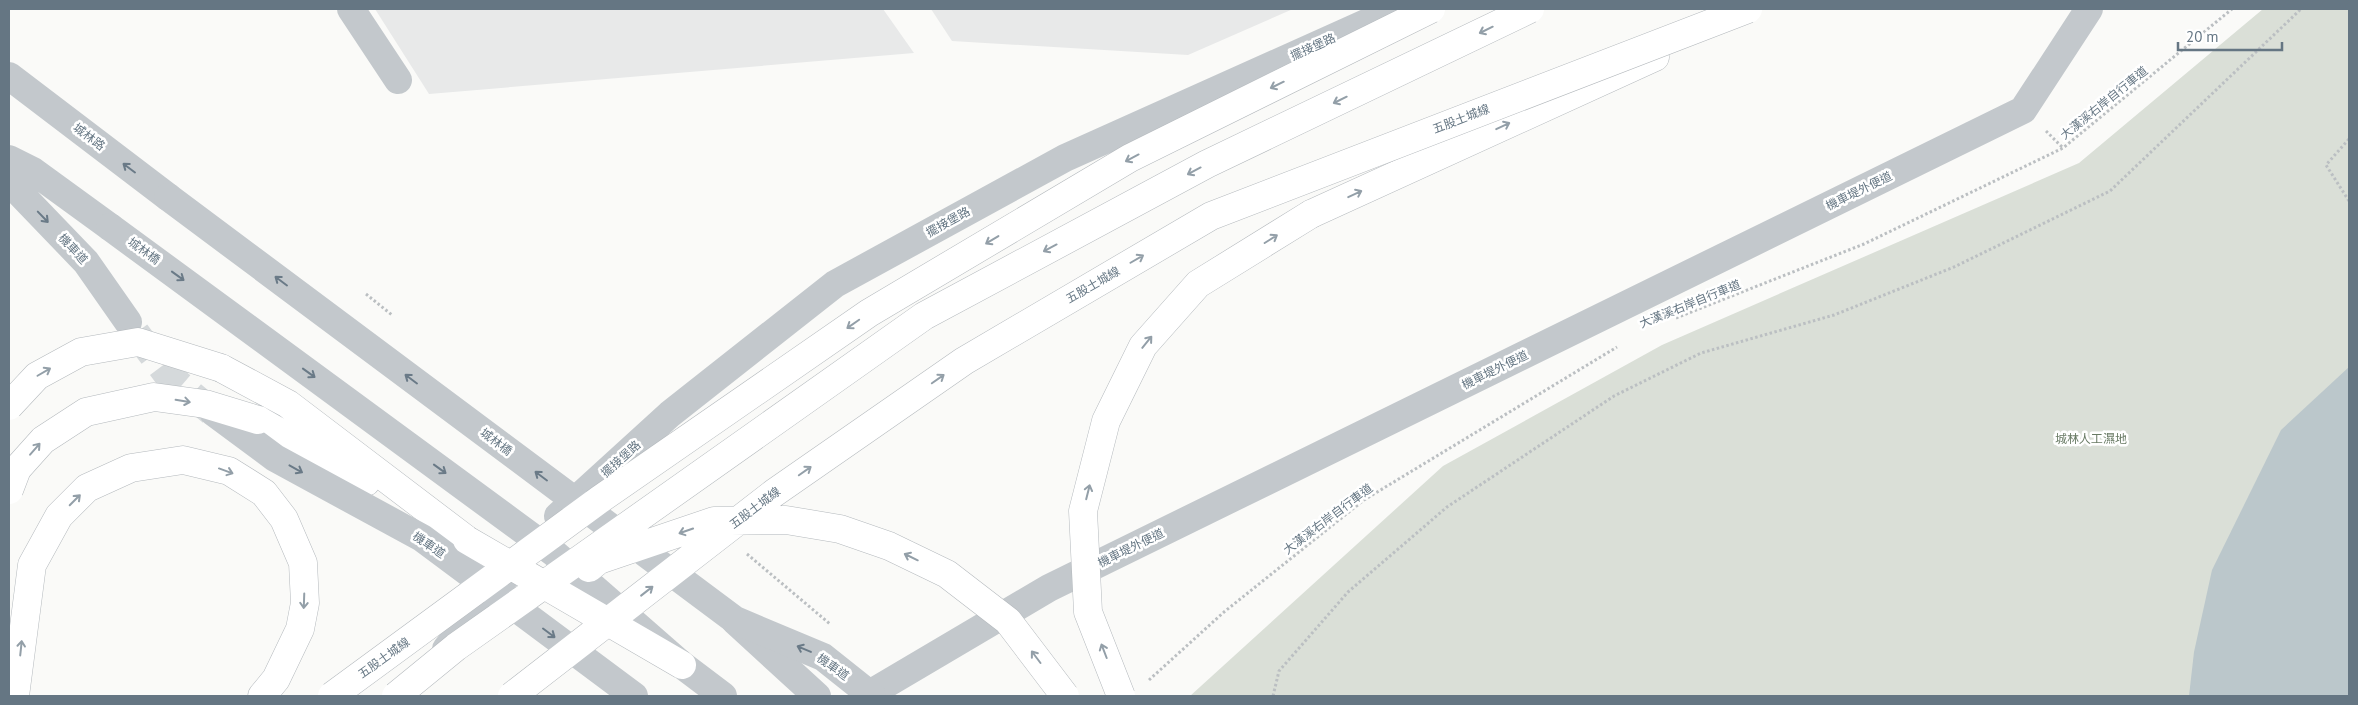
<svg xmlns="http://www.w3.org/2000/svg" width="2358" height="705" font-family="'PT Sans','Noto Sans TC',sans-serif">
  <rect width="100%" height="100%" fill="#fafaf8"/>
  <path fill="#e8e9e9" d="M 375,9 L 883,9 L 914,53 L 429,94 Z
    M 931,9 L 1293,9 L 1188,55 L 952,41 Z"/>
  <path fill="#dadfd7" d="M 2263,9 L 2349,9 L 2349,696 L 1190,696 L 1443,466 L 1662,345 L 2079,163 Z"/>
  <path fill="#bbc7cb" d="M 2349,367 L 2349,696 L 2189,696 L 2194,652 L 2212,570 L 2281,430 Z"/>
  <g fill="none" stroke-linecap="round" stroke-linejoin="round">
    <path stroke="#d5d9db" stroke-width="28" stroke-dasharray="28 14" stroke-linecap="butt" d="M 136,333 L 166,373 L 212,412"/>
    <defs>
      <path id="highway" d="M 1311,214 L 1655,57
        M 221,368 L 288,404 L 467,540
        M 258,420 L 366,482
        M 15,696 L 32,565 L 59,516 L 87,488 L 131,468 L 183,460 L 229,471 L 264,493 L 284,519 L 303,563 L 305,603 L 300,629 L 276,679 L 262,696"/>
    </defs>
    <use href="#highway" stroke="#b4b9bd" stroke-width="29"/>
    <path stroke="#bbbfc2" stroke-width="3" stroke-dasharray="2.5 2.5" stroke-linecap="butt" d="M 2046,131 L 2063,148
      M 2349,139 L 2326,165 L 2349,201
      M 366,294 L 392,315
      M 1676,318 L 1864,244 L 2063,148 L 2232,9
      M 747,554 L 830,624
      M 1149,680 L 1224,612 L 1364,500 L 1617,347
      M 1273,696 L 1279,671 L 1348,592 L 1447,507 L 1614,396 L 1701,353 L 1834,315 L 1954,267 L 2110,191 L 2301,9"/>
    <path stroke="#c3c8cc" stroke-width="28" d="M 351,9 L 398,80
      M 9,76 L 168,197
      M 9,159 L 33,171 L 110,227
      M 9,182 L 86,262 L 128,322
      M 558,516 L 670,414 L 835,284 L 1065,158 L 1397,9
      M 735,621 L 817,696
      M 446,649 L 508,574
      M 866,696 L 1049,588 L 2023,110 L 2089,9"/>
    <use href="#highway" stroke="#fff" stroke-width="28"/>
    <defs>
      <path id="highway-bridge" d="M 9,406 L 37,376 L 81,352 L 138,342 L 221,368
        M 9,490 L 17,469 L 43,440 L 86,412 L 154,397 L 205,404 L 258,420
        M 467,540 L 682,665
        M 589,568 L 599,560 L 714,521 L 786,520 L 840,529 L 889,546 L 947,574 L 1008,621 L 1065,696
        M 332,696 L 599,500 L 869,313 L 1130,158 L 1431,9
        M 396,696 L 456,647 L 924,316 L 1207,164 L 1530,9
        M 512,696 L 774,493 L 964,361 L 1211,216 L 1748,9
        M 1121,696 L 1088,612 L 1083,511 L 1106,421 L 1143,346 L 1198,284 L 1311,214"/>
    </defs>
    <use href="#highway-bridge" stroke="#b4b9bd" stroke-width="29" stroke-linecap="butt"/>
    <path stroke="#c3c8cc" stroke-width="28" d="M 168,197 L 735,620 L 823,657 L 872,696
      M 110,227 L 554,553 L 682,665 L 723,696
      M 213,412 L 275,458 L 422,538 L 634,696"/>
    <use href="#highway-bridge" stroke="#fff" stroke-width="28"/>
  </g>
  <defs><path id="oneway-shaft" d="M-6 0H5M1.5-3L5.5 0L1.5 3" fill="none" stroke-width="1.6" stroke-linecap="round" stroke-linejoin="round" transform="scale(1.25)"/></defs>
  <g stroke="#939fa8">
    <use href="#oneway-shaft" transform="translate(1486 30) rotate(154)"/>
    <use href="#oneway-shaft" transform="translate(1277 85) rotate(154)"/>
    <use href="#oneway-shaft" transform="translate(1340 100) rotate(154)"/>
    <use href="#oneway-shaft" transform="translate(1503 126) rotate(-25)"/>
    <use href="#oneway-shaft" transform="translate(1132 158) rotate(152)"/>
    <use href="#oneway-shaft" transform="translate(1194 171) rotate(152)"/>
    <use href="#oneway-shaft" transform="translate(1355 194) rotate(-25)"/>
    <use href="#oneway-shaft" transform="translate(1271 239) rotate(-32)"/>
    <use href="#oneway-shaft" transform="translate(992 240) rotate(149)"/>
    <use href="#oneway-shaft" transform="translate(1050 248) rotate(152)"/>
    <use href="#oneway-shaft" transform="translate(1137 259) rotate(-30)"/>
    <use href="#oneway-shaft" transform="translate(853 324) rotate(145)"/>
    <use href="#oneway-shaft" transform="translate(1147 342) rotate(-51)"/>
    <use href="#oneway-shaft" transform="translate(44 372) rotate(-30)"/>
    <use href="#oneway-shaft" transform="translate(938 379) rotate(-35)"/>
    <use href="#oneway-shaft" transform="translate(183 401) rotate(9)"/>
    <use href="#oneway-shaft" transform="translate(35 449) rotate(-49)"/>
    <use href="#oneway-shaft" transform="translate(226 471) rotate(20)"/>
    <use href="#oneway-shaft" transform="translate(805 471) rotate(-35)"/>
    <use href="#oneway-shaft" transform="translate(1088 492) rotate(-76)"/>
    <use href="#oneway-shaft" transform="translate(75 500) rotate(-45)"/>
    <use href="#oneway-shaft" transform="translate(686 531) rotate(161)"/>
    <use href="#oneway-shaft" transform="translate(911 557) rotate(-154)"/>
    <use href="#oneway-shaft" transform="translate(647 591) rotate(-38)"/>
    <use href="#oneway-shaft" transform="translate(304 601) rotate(92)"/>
    <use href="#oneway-shaft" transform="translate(21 648) rotate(-84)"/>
    <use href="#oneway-shaft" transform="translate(1104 651) rotate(-111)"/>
    <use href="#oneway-shaft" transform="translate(1036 657) rotate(-127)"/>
  </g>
  <g stroke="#6a7a87">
    <use href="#oneway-shaft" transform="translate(129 168) rotate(-143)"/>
    <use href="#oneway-shaft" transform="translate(43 217) rotate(46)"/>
    <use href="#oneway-shaft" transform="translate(178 276) rotate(36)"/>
    <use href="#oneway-shaft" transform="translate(281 281) rotate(-143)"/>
    <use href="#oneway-shaft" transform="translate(309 373) rotate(36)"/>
    <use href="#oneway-shaft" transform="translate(411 379) rotate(-143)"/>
    <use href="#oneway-shaft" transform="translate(296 469) rotate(29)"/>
    <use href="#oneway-shaft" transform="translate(440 469) rotate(36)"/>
    <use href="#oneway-shaft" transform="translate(541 476) rotate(-143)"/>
    <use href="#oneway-shaft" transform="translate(549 633) rotate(37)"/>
    <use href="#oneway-shaft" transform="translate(804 649) rotate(-157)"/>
  </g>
  <g text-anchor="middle" stroke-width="5" stroke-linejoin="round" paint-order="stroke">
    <g font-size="12" fill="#657683" stroke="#fff">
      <text transform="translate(1313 47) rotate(-24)" y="4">擺接堡路</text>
      <text transform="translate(2104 103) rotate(-39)" y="4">大漢溪右岸自行車道</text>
      <text transform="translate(1461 119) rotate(-21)" y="4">五股土城線</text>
      <text transform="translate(89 137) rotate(37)" y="4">城林路</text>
      <text transform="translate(1859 191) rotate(-26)" y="4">機車堤外便道</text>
      <text transform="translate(948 222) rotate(-29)" y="4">擺接堡路</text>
      <text transform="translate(73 249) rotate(47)" y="4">機車道</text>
      <text transform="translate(144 251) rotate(36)" y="4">城林橋</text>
      <text transform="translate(1093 285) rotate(-30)" y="4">五股土城線</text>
      <text transform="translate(1690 304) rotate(-22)" y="4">大漢溪右岸自行車道</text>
      <text transform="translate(1495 370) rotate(-26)" y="4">機車堤外便道</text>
      <text transform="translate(496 442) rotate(37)" y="4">城林橋</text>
      <text transform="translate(621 459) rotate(-42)" y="4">擺接堡路</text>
      <text transform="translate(755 508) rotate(-37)" y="4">五股土城線</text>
      <text transform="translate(1328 519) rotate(-37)" y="4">大漢溪右岸自行車道</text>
      <text transform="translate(429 545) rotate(34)" y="4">機車道</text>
      <text transform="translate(1131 548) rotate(-26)" y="4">機車堤外便道</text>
      <text transform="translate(384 658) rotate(-36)" y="4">五股土城線</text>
      <text transform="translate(833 667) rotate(35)" y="4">機車道</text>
    </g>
    <g font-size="12" fill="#687a64" stroke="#fff">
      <text x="2091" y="443">城林人工濕地</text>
    </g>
  </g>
  <rect width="2358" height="705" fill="none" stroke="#657683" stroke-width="20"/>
  <path d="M2178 42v8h104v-8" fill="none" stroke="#657683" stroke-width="2.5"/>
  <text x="2186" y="42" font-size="15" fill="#657683" stroke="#ffffff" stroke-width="4" paint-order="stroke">20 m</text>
</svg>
